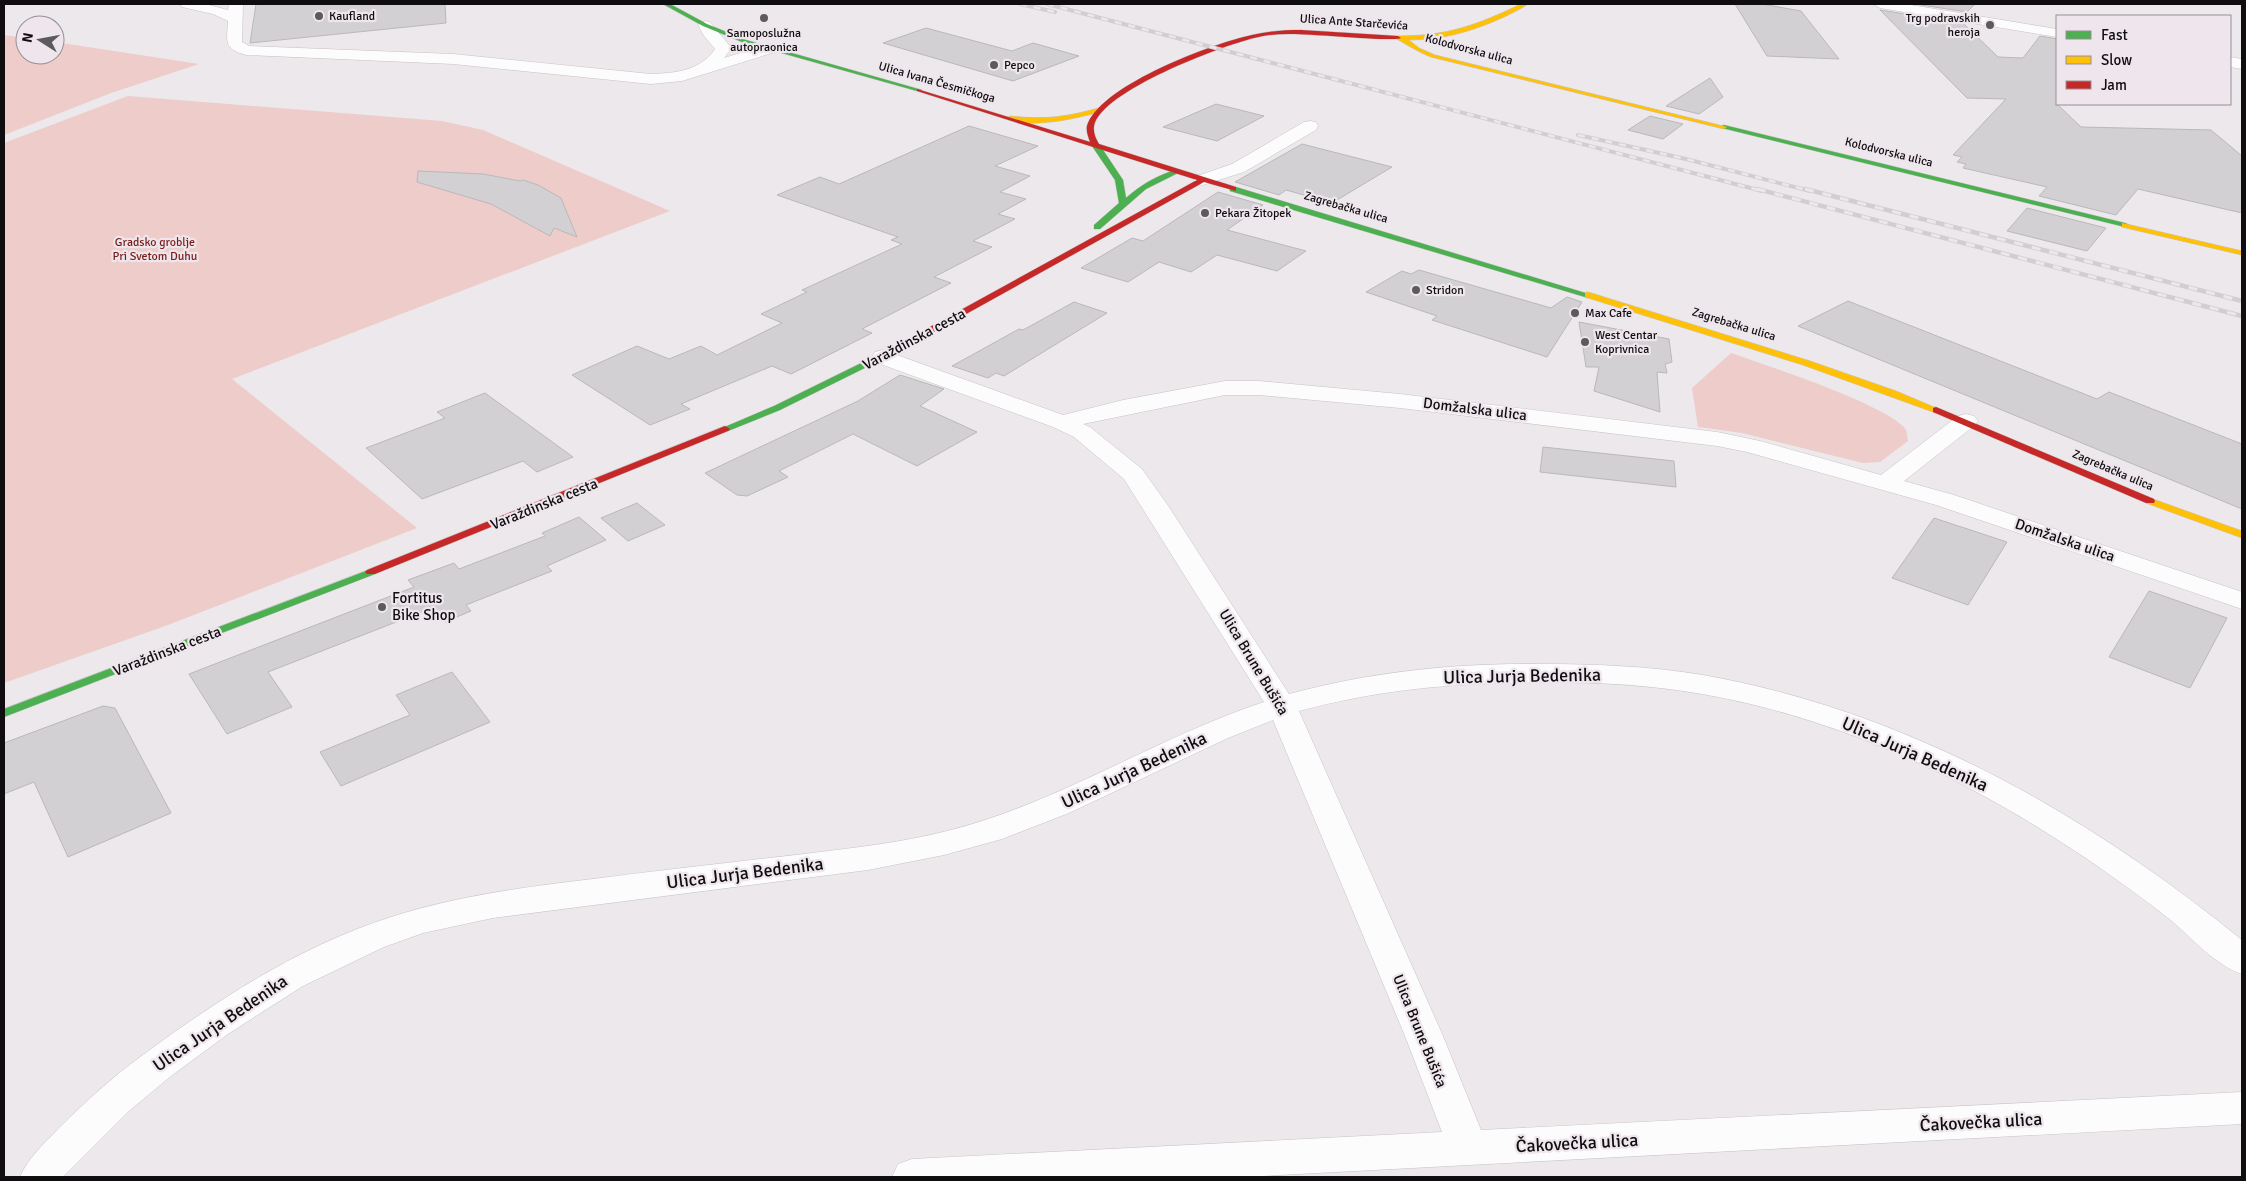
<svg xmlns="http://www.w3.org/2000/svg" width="2246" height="1181" font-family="Signika,sans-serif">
  <rect width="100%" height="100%" fill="#ece8eb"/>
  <path fill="#edccc9" d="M 4,35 L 25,38 L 25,55 L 55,55 L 55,42 L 199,64 L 111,93 L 4,135 Z
    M 128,96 L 442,121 L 483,130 L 670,211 L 232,379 L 417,528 L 168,625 L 4,683 L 4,143 Z
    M 1731,353 C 1762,364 1891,406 1906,430 C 1907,433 1907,438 1908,441 L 1880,462 L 1863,463 L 1742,433 L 1698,427 L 1692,388 Z"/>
  <path fill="#d2d0d3" stroke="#bab8bb" d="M 256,4 L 445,4 L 446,23 L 250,43 Z
    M 1735,4 L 1762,4 L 1801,11 L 1839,59 L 1767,56 Z
    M 1915,4 L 1975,4 L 1967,12 Z
    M 1880,10 L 1963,23 L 1998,57 L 2023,58 L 2040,36 L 2057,39 L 2057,104 L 2081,127 L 2211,130 L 2242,156 L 2242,213 L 2138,189 L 2116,215 L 2039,196 L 2047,187 L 1963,168 L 1966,164 L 1957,162 L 1962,157 L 1953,155 L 2006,99 L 1967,98 Z
    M 926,28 L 1012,51 L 1033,43 L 1079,56 L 1013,81 L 883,43 Z
    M 1710,78 L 1723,97 L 1699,114 L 1666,106 Z
    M 1216,104 L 1264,116 L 1217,141 L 1163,127 Z
    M 1650,116 L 1683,124 L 1663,139 L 1628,130 Z
    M 969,126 L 1038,146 L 995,166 L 1030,176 L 1000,192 L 1026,199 L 998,214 L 1015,219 L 973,241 L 992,247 L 934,277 L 951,283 L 862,329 L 872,333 L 791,374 L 772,366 L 681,404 L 690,409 L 650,425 L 572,375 L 637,346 L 669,359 L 701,346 L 717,355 L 782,323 L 761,314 L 807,292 L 802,290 L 902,244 L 891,240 L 898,237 L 777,195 L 820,177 L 839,184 Z
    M 1302,144 L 1392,167 L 1332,203 L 1286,190 L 1279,195 L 1235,182 Z
    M 418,171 L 483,174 L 520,181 L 523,180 L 538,185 L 561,198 L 577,237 L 554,228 L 550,236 L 491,204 L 417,182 Z
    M 1218,192 L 1263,205 L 1227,230 L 1306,251 L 1277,271 L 1217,255 L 1191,272 L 1159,262 L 1128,282 L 1081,268 L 1132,238 L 1143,241 Z
    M 2027,208 L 2106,228 L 2087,251 L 2007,231 Z
    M 1419,270 L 1551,308 L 1567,297 L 1582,302 L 1547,357 L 1432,320 L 1437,316 L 1366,292 L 1402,271 L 1411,274 Z
    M 1848,301 L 2097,399 L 2109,392 L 2242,444 L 2242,509 L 1798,326 Z
    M 1074,302 L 1107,313 L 1004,376 L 996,373 L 988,378 L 952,366 L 1019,329 L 1023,330 Z
    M 1579,322 L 1669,339 L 1672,362 L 1665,364 L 1667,373 L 1657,372 L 1660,412 L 1594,391 L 1599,367 L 1586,367 Z
    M 900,375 L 944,389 L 920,406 L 977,432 L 917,466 L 853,434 L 779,471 L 788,477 L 747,496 L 737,495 L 705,473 L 858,401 Z
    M 485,393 L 573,457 L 537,472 L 523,461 L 422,499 L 366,448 L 445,418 L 437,412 Z
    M 1543,447 L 1674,461 L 1676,487 L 1540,472 Z
    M 637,503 L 665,525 L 628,541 L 601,518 Z
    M 579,517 L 606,540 L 547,566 L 552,571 L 466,605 L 471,611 L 445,622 L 432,608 L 268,672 L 292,707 L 227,734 L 189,674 L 414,587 L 408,580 L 454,563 L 459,569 L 545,536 L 542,533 Z
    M 1934,518 L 2007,542 L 1968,605 L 1892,578 Z
    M 2149,591 L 2227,618 L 2190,688 L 2109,657 Z
    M 452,672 L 490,722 L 341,786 L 320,752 L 410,715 L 396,695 Z
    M 103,706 L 115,708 L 171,813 L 68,857 L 34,782 L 4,794 L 4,743 Z"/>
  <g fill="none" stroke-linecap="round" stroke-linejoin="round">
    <defs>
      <path id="street" d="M 180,4 L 205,4 L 228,10 L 229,4 L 243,4 L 242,42 L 249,46 L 453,54 L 651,74 C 676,73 700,71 715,49 L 704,36 L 698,25 L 705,21 L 710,22 C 716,31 726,39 731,49 L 724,58 L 770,44 L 775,46 L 778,49 L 775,52 L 682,81 L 651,84 L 453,64 L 246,55 C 223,49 227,41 228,21 L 213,14 L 182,7 Z
        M 1873,4 L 1905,4 L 2057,29 L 2057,37 L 1880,8 Z
        M 2230,57 L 2242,59 L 2242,69 L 2230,67 Z
        M 1310,121 L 1316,122 L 1318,126 L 1316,130 L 1244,172 L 1203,185 L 1197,184 L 1194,180 L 1197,176 L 1232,164 L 1304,122 Z
        M 883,350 L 1063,415 L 1123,400 L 1225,381 L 1259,381 L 1400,394 L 1717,432 L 1760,441 L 1881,475 L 1958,416 L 1966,414 L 1974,416 L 1978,421 L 1974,426 L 1904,481 L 1954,495 L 2242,592 L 2242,609 L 1936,505 L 1747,452 L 1717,446 L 1400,408 L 1259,395 L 1225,395 L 1083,424 L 1090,427 L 1142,469 L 1169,507 L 1289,694 C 1371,672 1454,663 1539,664 C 1594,664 1649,666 1703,675 C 1906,711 2084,812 2242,940 L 2242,974 C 2215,965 2194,940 2173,922 C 2133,890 2090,860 2047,833 C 1942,767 1824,715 1702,694 C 1639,683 1575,681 1512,683 C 1440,684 1369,692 1299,711 L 1443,1036 L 1481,1130 L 2242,1092 L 2242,1124 L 1243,1177 L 892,1177 L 898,1164 L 912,1159 L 1442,1132 L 1405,1036 L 1273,720 L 1228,738 L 1069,813 L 1002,839 L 944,855 L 868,870 L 493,918 L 423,933 L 384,947 L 303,986 L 228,1034 L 171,1076 L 129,1111 L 63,1177 L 20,1177 C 28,1158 43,1145 58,1129 C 87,1100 117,1073 151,1049 C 225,995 303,945 391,917 C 456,896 525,887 593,879 C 663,870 734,862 804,854 C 852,848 900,843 947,831 C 1059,803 1155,738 1264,702 L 1124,479 L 1074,437 L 1053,427 L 875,362 L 872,357 L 875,352 Z"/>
      <path id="fast" d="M 663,4 L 670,4 L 707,24 L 746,40 L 922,90 L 917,91 L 742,42 L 703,26 Z
        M 1724,125 L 2125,223 L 2129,225 L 2125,227 L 1722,128 L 1722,126 Z
        M 1093,144 L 1099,144 L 1123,180 L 1126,198 C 1141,185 1157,175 1176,170 L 1180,172 L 1146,189 L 1100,229 L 1094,229 L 1094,225 L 1119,203 L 1115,180 L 1092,146 Z
        M 1230,187 L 1236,187 L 1592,295 L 1588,298 L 1585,297 L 1230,191 Z
        M 900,344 L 903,345 L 903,349 L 780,410 L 728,431 L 722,431 L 720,429 L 774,406 Z
        M 371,569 L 377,572 L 375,574 L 4,717 L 4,709 Z"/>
      <path id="slow" d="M 1521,4 L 1528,4 C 1521,9 1512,13 1504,17 C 1473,31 1443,40 1409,40 L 1419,48 L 1435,55 L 1727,127 L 1724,129 L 1431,57 C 1418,52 1406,44 1395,38 L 1398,36 C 1448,36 1477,25 1521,4 Z
        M 1102,107 L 1104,108 L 1104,110 C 1083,118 1026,130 1007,118 L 1010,116 C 1046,120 1067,117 1102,107 Z
        M 2122,223 L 2242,251 L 2242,255 L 2122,227 Z
        M 1588,292 L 1810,361 L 1896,391 L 1941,410 L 1936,413 L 1933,412 L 1803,365 L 1585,297 L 1585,293 Z
        M 2150,498 L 2242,531 L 2242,538 L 2146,503 L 2145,501 L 2146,499 Z"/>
      <path id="jam" d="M 1301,30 L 1398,36 L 1401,38 C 1394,42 1306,33 1288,34 C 1276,34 1265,35 1254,38 C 1221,46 1101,91 1094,126 C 1093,133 1096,139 1099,144 L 1236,187 L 1236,191 L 1204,182 L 903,349 L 897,349 L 897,345 L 1197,180 L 917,91 L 917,89 L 1090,142 C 1088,136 1085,129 1088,123 C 1105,84 1211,44 1252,35 C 1269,31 1285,30 1301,30 Z
        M 1936,407 L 2154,499 L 2155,501 L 2154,503 L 2146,503 L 1933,412 L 1933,408 Z
        M 725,426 L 730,429 L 728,431 L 375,574 L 367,574 L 365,572 L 367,570 Z"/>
    </defs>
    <use href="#street" stroke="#c6c3c6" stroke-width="1"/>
    <use href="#fast" stroke="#c6c3c6" stroke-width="1"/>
    <use href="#slow" stroke="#c6c3c6" stroke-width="1"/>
    <use href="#jam" stroke="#c6c3c6" stroke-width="1"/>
    <use href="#street" fill="#fcfcfc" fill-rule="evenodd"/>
    <use href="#fast" fill="#4caf50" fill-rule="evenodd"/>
    <use href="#slow" fill="#ffc107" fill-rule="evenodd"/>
    <use href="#jam" fill="#c62828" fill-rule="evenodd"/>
    <defs>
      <path id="rail-far1" d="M 1020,4 L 1055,12
        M 1047,4 L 1762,191
        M 1578,135 L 1686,159 L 1810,191"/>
      <path id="rail" d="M 1757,189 L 2242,316
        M 1805,189 L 2242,301"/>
    </defs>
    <use href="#rail-far1" stroke="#d0cfd0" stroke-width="4"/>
    <use href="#rail" stroke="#d0cfd0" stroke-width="4.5"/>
    <use href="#rail-far1" stroke="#eee6ec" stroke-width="2.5" stroke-dasharray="7" stroke-linecap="butt"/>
    <use href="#rail" stroke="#eee6ec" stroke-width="3" stroke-dasharray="9" stroke-linecap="butt"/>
  </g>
  <g fill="#5c5a5c" stroke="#eee6ec" stroke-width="2">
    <circle cx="319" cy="16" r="5"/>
    <circle cx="764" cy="18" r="5"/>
    <circle cx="1990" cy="25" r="5"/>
    <circle cx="994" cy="65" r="5"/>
    <circle cx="1205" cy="213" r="5"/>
    <circle cx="1416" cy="290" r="5"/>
    <circle cx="1575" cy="313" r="5"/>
    <circle cx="1585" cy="342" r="5"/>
    <circle cx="382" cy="607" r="5"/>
  </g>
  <g text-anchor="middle" stroke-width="4.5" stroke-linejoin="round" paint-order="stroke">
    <g font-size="12" fill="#0f0d0f" stroke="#eee6ec" text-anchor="start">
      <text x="329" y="20">Kaufland</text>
      <text x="1980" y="22" text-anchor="end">Trg podravskih<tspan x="1980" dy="14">heroja</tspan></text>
      <text x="764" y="37" text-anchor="middle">Samoposlužna<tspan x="764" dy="14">autopraonica</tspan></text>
      <text x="1004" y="69">Pepco</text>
      <text x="1215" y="217">Pekara Žitopek</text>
      <text x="1426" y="294">Stridon</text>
      <text x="1585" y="317">Max Cafe</text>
      <text x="1595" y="339">West Centar<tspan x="1595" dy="14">Koprivnica</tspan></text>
    </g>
    <g font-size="12" fill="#0f0d0f" stroke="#eee6ec">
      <text transform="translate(1354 22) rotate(4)" y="4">Ulica Ante Starčevića</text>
      <text transform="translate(1469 49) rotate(15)" y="4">Kolodvorska ulica</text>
      <text transform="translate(937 82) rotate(16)" y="4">Ulica Ivana Česmičkoga</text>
      <text transform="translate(1889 152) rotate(14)" y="4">Kolodvorska ulica</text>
      <text transform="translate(1346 207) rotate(16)" y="4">Zagrebačka ulica</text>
      <text transform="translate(1734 324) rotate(17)" y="4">Zagrebačka ulica</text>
      <text transform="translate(2113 470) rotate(23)" y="4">Zagrebačka ulica</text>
    </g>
    <g font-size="12" fill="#781e1a" stroke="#eee6ec">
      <text x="155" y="246">Gradsko groblje<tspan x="155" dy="14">Pri Svetom Duhu</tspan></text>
    </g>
    <g font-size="15" fill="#0f0d0f" stroke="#eee6ec">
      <text transform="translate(914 339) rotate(-28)" y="5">Varaždinska cesta</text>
      <text transform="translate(1475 409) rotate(7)" y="5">Domžalska ulica</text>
      <text transform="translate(544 504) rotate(-22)" y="5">Varaždinska cesta</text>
      <text transform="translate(2065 540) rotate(19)" y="5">Domžalska ulica</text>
      <text transform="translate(167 651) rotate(-21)" y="5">Varaždinska cesta</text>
      <text transform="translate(1254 662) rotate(59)" y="5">Ulica Brune Bušića</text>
      <text transform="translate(1420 1031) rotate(68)" y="5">Ulica Brune Bušića</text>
    </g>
    <g font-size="15" fill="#0f0d0f" stroke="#eee6ec" text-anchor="start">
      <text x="392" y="603">Fortitus<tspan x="392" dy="17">Bike Shop</tspan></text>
    </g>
    <g font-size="18" fill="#0f0d0f" stroke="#eee6ec">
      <text transform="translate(1522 676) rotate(-1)" y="6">Ulica Jurja Bedenika</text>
      <text transform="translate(1915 754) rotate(24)" y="6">Ulica Jurja Bedenika</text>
      <text transform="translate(1134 770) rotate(-25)" y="6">Ulica Jurja Bedenika</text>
      <text transform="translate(745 873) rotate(-7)" y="6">Ulica Jurja Bedenika</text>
      <text transform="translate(220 1023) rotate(-34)" y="6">Ulica Jurja Bedenika</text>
      <text transform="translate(1981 1122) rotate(-3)" y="6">Čakovečka ulica</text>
      <text transform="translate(1577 1143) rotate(-3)" y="6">Čakovečka ulica</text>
    </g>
  </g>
  <rect width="2246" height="1181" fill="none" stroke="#0f0d0f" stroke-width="10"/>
  <rect x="2056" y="15" width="175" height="90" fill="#eee6ec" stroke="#958f94"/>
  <rect x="2066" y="31" width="25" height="8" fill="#4caf50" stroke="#958f94"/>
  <text x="2101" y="40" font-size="15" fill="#0f0d0f">Fast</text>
  <rect x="2066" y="56" width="25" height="8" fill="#ffc107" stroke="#958f94"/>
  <text x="2101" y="65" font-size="15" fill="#0f0d0f">Slow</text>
  <rect x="2066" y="81" width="25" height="8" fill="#c62828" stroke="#958f94"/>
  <text x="2101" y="90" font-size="15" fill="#0f0d0f">Jam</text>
  <g transform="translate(40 40) rotate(281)"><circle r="24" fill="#eee6ec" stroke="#958f94"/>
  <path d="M0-4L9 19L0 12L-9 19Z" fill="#5c5a5c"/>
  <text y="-8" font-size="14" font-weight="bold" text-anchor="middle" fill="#0f0d0f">N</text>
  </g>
</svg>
